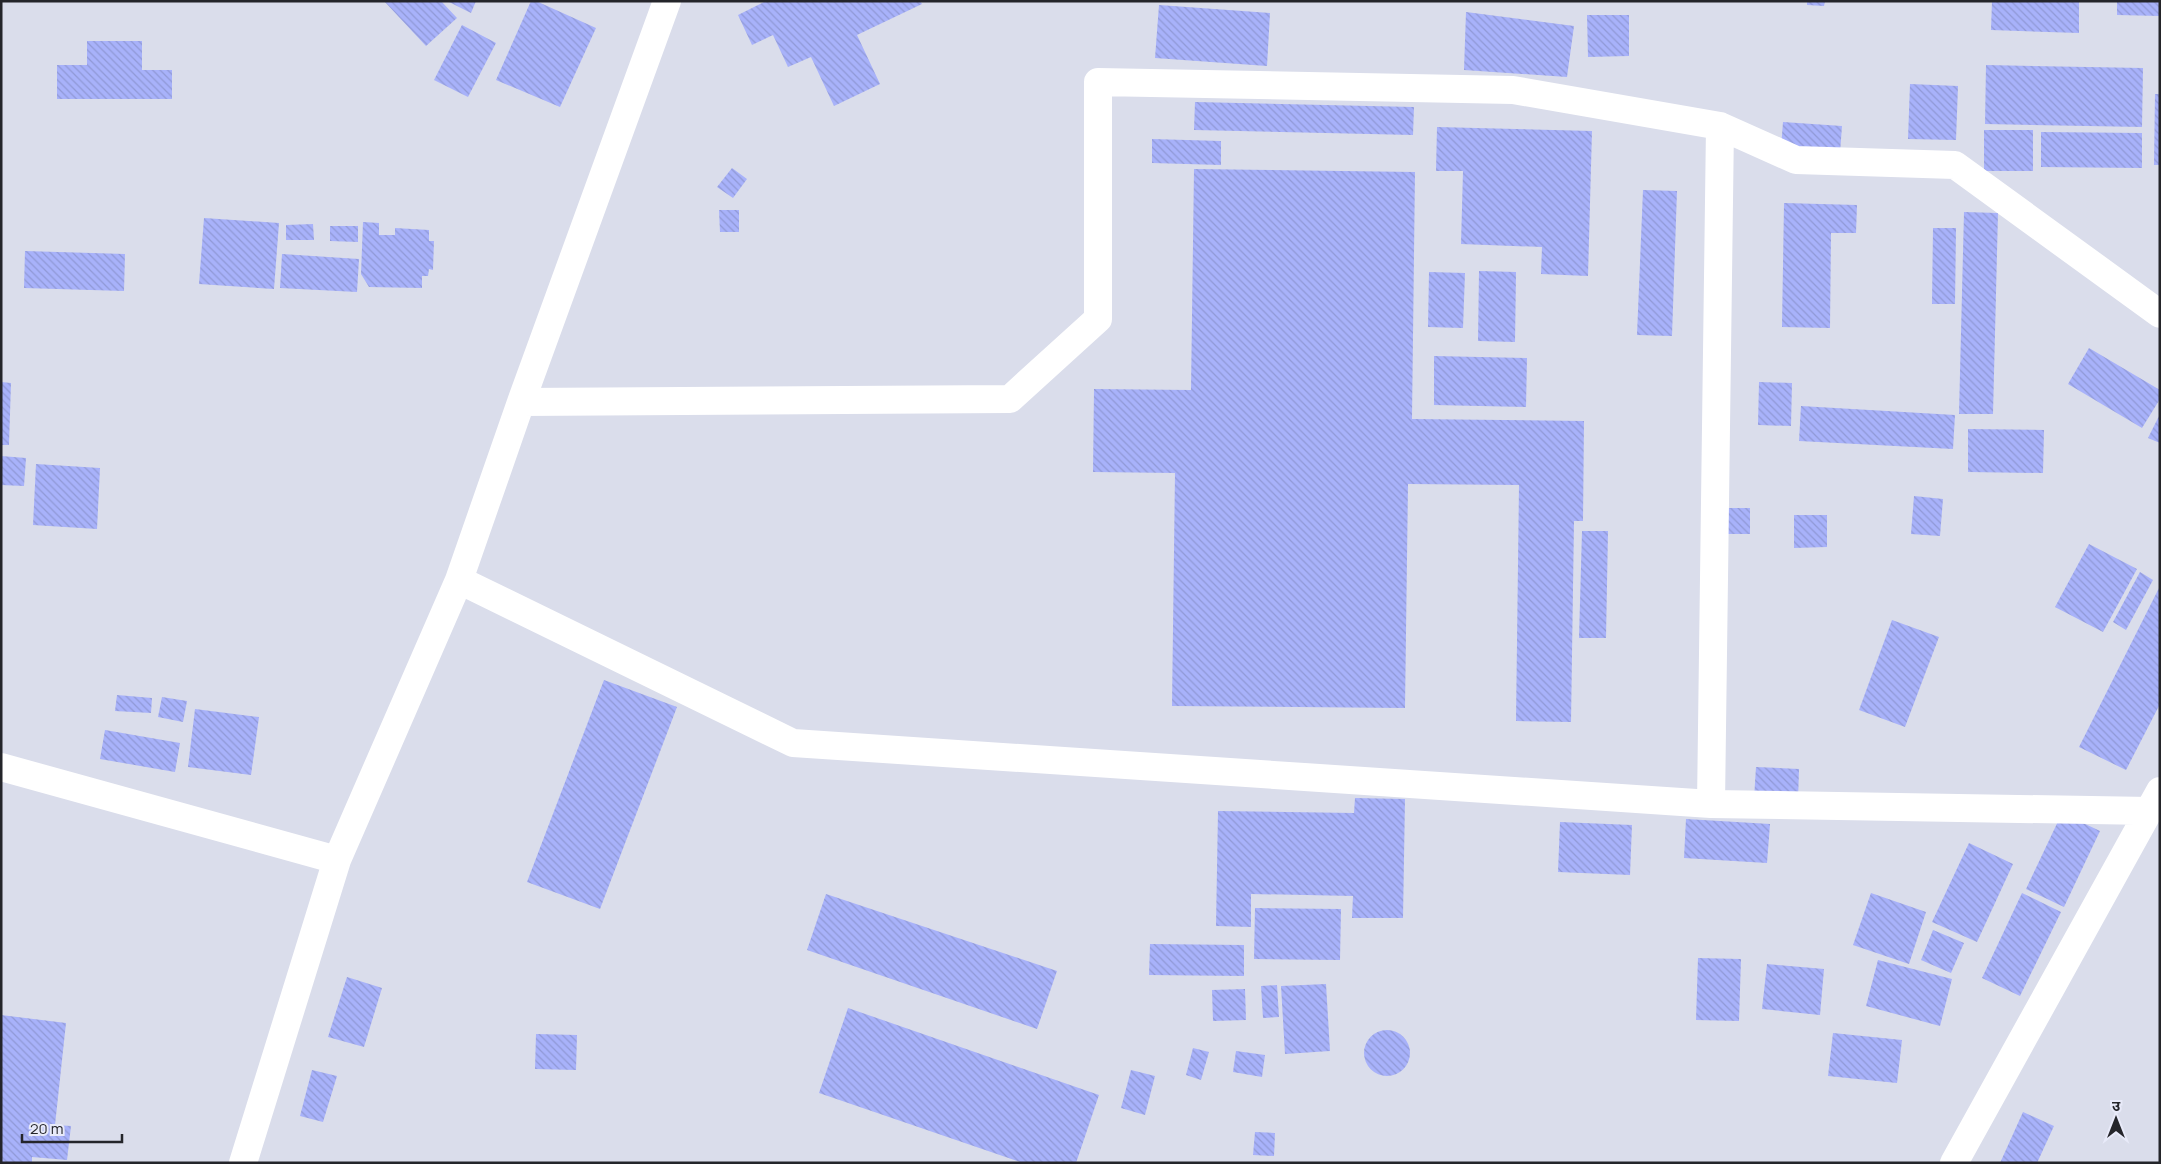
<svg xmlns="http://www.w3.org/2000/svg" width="2161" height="1164" font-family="Manrope,'Noto Sans Devanagari',sans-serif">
  <defs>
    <pattern id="building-back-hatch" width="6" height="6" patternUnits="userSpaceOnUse" patternTransform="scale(1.25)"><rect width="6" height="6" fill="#a8b2fa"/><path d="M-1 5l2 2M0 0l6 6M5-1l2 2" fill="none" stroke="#9099d6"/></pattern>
  </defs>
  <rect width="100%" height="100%" fill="#daddeb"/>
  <path fill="url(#building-back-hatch)" d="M 384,1 L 441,1 L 457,18 L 426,46 Z
    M 447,1 L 476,1 L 471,13 Z
    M 531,1 L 536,1 L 596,28 L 560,107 L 496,80 Z
    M 766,1 L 920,1 L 922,4 L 857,35 L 880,84 L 834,106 L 811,57 L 788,67 L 773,35 L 752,45 L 738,15 Z
    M 1807,1 L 1825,1 L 1824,6 L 1807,5 Z
    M 1992,1 L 2079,1 L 2079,33 L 1991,30 Z
    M 2117,1 L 2160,1 L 2160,16 L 2117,15 Z
    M 1159,5 L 1270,13 L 1267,66 L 1155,58 Z
    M 1466,12 L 1574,26 L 1567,77 L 1464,70 Z
    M 1587,15 L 1629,15 L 1629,56 L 1588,57 Z
    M 462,25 L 496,43 L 468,97 L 434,80 Z
    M 87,41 L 142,41 L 142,70 L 172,70 L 172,99 L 57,99 L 57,65 L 87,65 Z
    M 1986,65 L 2143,68 L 2142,127 L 1985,124 Z
    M 1910,84 L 1958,86 L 1956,140 L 1908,139 Z
    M 2155,94 L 2160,94 L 2160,165 L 2154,165 Z
    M 1195,102 L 1414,107 L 1413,135 L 1194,130 Z
    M 1783,122 L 1842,126 L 1840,153 L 1781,148 Z
    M 1437,127 L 1592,131 L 1588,276 L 1541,274 L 1542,247 L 1461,244 L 1463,171 L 1436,171 Z
    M 1984,130 L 2033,130 L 2033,171 L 1984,171 Z
    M 2041,132 L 2142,133 L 2142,168 L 2041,167 Z
    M 1152,139 L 1221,141 L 1221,165 L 1152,163 Z
    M 732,168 L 747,179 L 733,198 L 717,187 Z
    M 1194,169 L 1415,172 L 1412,419 L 1584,421 L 1583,521 L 1574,521 L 1571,722 L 1516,721 L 1519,485 L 1408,484 L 1405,708 L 1172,706 L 1175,473 L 1093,472 L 1094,389 L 1191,390 Z
    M 1643,190 L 1677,191 L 1672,336 L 1637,335 Z
    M 1784,203 L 1857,205 L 1856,233 L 1831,233 L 1830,328 L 1782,327 Z
    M 719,210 L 739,210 L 739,232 L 720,232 Z
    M 1964,212 L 1998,213 L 1993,414 L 1959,414 Z
    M 204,218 L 279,223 L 274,289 L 199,284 Z
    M 363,222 L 379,223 L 379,235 L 395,235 L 395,228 L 429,230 L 429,241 L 434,241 L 433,270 L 429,269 L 428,276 L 422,276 L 422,288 L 369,287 L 361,274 Z
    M 313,224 L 314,240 L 286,240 L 286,225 Z
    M 330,226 L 358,226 L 358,242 L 330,241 Z
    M 1933,228 L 1956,228 L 1955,304 L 1932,304 Z
    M 25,251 L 125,254 L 124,291 L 24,288 Z
    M 282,254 L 359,259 L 357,292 L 280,288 Z
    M 1479,271 L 1516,272 L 1515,342 L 1478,341 Z
    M 1429,272 L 1465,273 L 1463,328 L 1428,327 Z
    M 2089,348 L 2160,390 L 2160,399 L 2142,428 L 2068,384 Z
    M 1434,356 L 1527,358 L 1526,407 L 1434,405 Z
    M 1,382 L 11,383 L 9,445 L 1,445 Z
    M 1759,382 L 1792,383 L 1791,426 L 1758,425 Z
    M 1801,406 L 1955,415 L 1953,449 L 1799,441 Z
    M 2160,414 L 2160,443 L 2148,438 Z
    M 1968,429 L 2044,430 L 2043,473 L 1968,472 Z
    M 1,456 L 26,458 L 24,486 L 1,485 Z
    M 36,464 L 100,468 L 97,529 L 33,525 Z
    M 1914,496 L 1943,499 L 1940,536 L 1911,534 Z
    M 1723,508 L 1750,508 L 1750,534 L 1723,534 Z
    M 1794,515 L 1827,515 L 1827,547 L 1794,548 Z
    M 1582,531 L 1608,531 L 1606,638 L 1579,638 Z
    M 2089,544 L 2137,569 L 2103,632 L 2055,607 Z
    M 2140,572 L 2153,580 L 2126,630 L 2113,622 Z
    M 2160,586 L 2160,704 L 2126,770 L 2079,747 Z
    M 1892,620 L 1939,637 L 1905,727 L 1859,710 Z
    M 604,680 L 677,707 L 600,909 L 527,882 Z
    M 117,695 L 152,698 L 151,713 L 115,711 Z
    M 162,697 L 187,701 L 183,722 L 158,717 Z
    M 195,709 L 259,717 L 251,775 L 188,767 Z
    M 105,730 L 180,743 L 175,772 L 100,759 Z
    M 1756,767 L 1799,769 L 1798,801 L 1754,799 Z
    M 1355,798 L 1405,799 L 1403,918 L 1352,918 L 1353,896 L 1251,894 L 1251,927 L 1216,926 L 1218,811 L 1354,813 Z
    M 2062,813 L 2100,831 L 2064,907 L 2026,889 Z
    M 1686,819 L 1770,824 L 1767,863 L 1684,858 Z
    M 1560,822 L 1632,825 L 1630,875 L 1558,872 Z
    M 1969,843 L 2013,864 L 1977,942 L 1932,922 Z
    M 1871,893 L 1926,912 L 1909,964 L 1853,945 Z
    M 2022,893 L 2061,912 L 2020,996 L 1982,978 Z
    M 826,894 L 1057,971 L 1037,1029 L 807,950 Z
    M 1255,908 L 1341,909 L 1340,960 L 1254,959 Z
    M 1933,930 L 1964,943 L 1951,973 L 1921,960 Z
    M 1150,944 L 1244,945 L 1244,976 L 1149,975 Z
    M 1698,958 L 1741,959 L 1739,1021 L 1696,1020 Z
    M 1878,960 L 1952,979 L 1940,1026 L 1866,1006 Z
    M 1767,964 L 1824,969 L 1820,1015 L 1762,1009 Z
    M 347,977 L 382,988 L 364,1047 L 328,1037 Z
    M 1326,984 L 1330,1051 L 1285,1054 L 1281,986 Z
    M 1277,985 L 1279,1017 L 1263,1018 L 1261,986 Z
    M 1245,989 L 1246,1020 L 1213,1021 L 1212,990 Z
    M 848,1008 L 1099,1095 L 1076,1163 L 1023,1163 L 819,1093 Z
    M 1,1015 L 66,1023 L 55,1125 L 71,1126 L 67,1160 L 32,1157 L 32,1163 L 1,1163 Z
    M1364 1053a23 23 0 1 1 46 0a23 23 0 1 1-46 0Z
    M 1833,1033 L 1902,1040 L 1897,1083 L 1828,1076 Z
    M 536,1034 L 577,1035 L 576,1070 L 535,1069 Z
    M 1193,1048 L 1209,1052 L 1201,1080 L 1186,1075 Z
    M 1236,1051 L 1265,1055 L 1262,1077 L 1233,1072 Z
    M 312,1070 L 337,1076 L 323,1122 L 300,1116 Z
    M 1131,1070 L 1155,1076 L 1145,1115 L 1121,1108 Z
    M 2023,1112 L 2054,1126 L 2037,1163 L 2000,1163 Z
    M 1255,1132 L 1275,1133 L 1274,1156 L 1253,1155 Z"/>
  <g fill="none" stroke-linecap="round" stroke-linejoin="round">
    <path stroke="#fff" stroke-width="28" d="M 521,402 L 1010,399 L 1098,319 L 1098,82 L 1513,90 L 1720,126 L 1796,160 L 1955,165 L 2160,314
      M 459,580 L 793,743 L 1711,804 L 2150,811
      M 1,767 L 337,860
      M 1711,804 L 1720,126
      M 243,1163 L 337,860 L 459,580 L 521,402 L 667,1
      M 1954,1163 L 2160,791"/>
  </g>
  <rect width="2161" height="1164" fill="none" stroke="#24252a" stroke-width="5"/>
  <g transform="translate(2116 1119)" stroke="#e8eaf9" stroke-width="4" paint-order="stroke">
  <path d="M0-4L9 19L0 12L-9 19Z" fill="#24252a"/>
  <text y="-8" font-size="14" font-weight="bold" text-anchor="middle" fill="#24252a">उ</text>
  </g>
  <path d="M22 1134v8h100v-8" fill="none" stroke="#24252a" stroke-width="2.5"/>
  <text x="30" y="1134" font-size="15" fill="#24252a" stroke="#e8eaf9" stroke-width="4" paint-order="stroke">20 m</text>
</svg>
